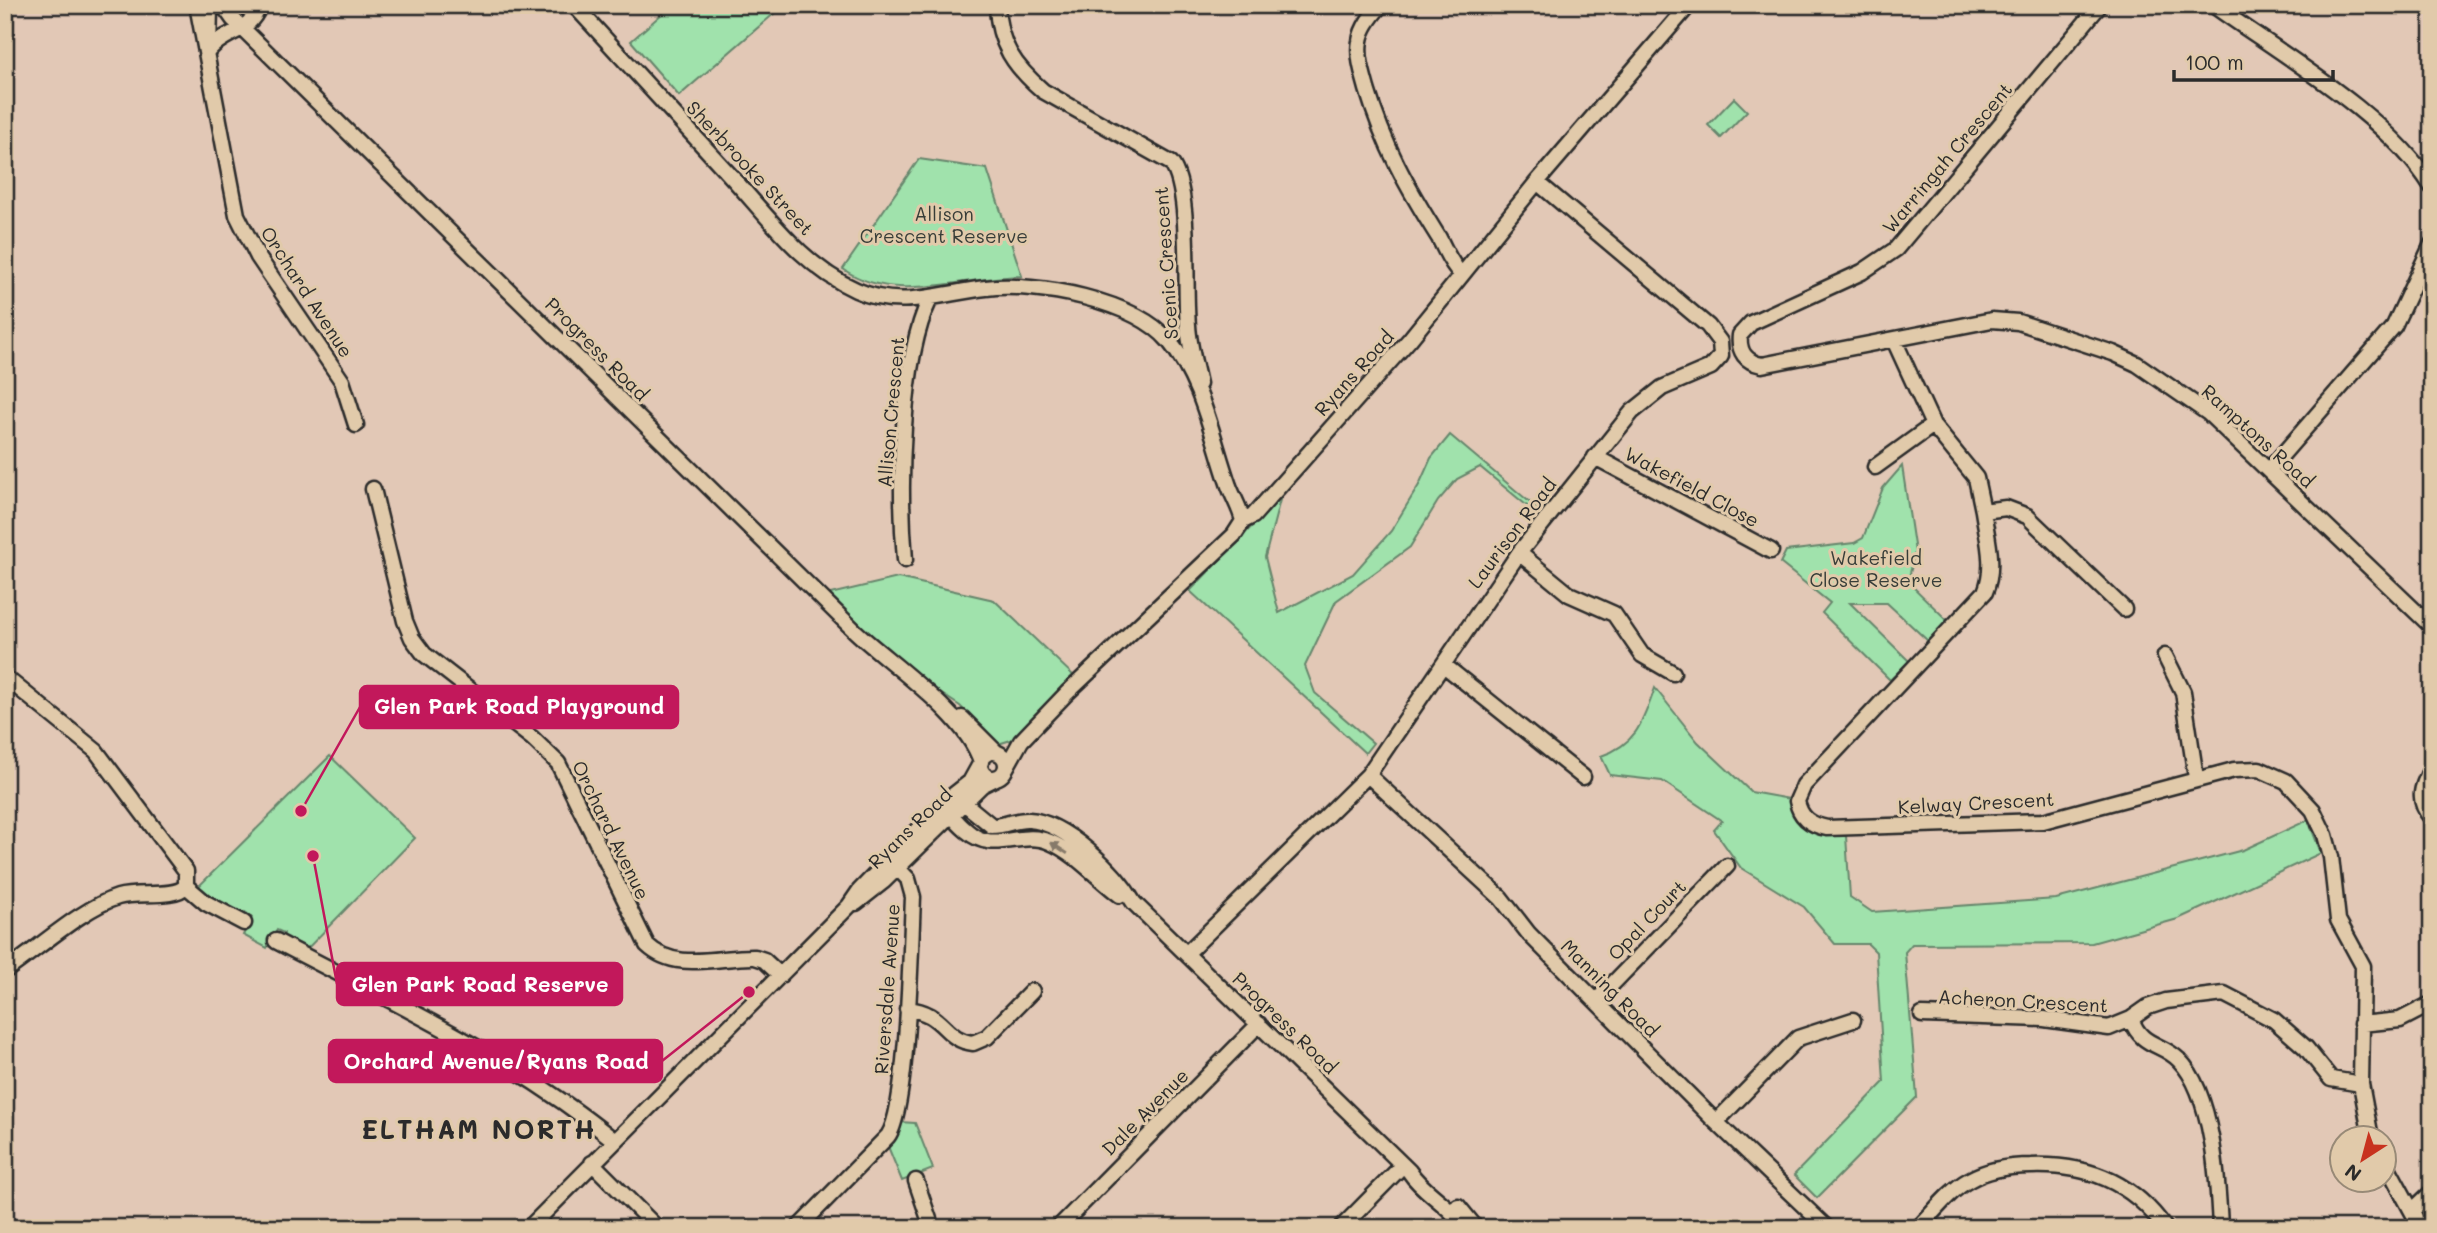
<svg xmlns="http://www.w3.org/2000/svg" width="2437" height="1233" font-family="Mali,sans-serif">
  <rect width="100%" height="100%" fill="#e2c8b6"/>
  <filter id="ink" filterUnits="userSpaceOnUse"><feTurbulence type="fractalNoise" baseFrequency=".0143" numOctaves="2"/><feDisplacementMap in="SourceGraphic" scale="14" xChannelSelector="R" yChannelSelector="G"/><feConvolveMatrix kernelMatrix="1 2 1 2 8 2 1 2 1" color-interpolation-filters="sRGB"/></filter>
  <g filter="url(#ink)">
    <path fill="#a0e2ac" stroke="#66866c" stroke-width="2" d="M 672,5 L 784,5 L 679,96 L 631,41 Z
      M 1734,98 L 1747,111 L 1721,138 L 1708,125 Z
      M 919,159 L 987,169 L 1022,276 C 963,277 894,305 843,269 Z
      M 1450,435 L 1539,510 L 1537,514 L 1480,467 L 1457,479 L 1438,501 L 1410,547 L 1336,601 L 1305,666 L 1315,693 L 1373,743 L 1365,753 L 1190,591 L 1281,496 L 1265,557 L 1279,613 L 1353,574 L 1391,531 L 1419,485 L 1431,458 Z
      M 1902,466 L 1915,552 L 1908,582 L 1948,621 L 1928,641 L 1887,603 L 1850,603 L 1909,661 L 1890,680 L 1822,613 L 1830,603 L 1780,563 L 1786,551 L 1854,543 L 1863,538 L 1883,488 Z
      M 898,578 L 994,600 L 1075,677 L 1049,709 L 1014,739 L 998,744 L 960,706 L 911,674 L 826,595 Z
      M 1655,688 L 1698,742 L 1751,792 L 1790,799 C 1796,830 1816,837 1846,836 L 1850,897 L 1872,912 L 2056,899 L 2243,850 L 2308,820 L 2321,853 L 2178,919 L 2092,943 L 1912,944 L 1905,952 L 1917,1097 L 1817,1198 L 1794,1175 L 1884,1082 L 1876,952 L 1868,944 L 1835,944 L 1804,907 L 1741,868 L 1714,830 L 1722,821 L 1662,781 L 1610,775 L 1601,756 C 1637,744 1643,721 1655,688 Z
      M 330,756 L 415,838 L 304,952 L 283,938 L 284,933 L 277,930 L 267,948 L 243,935 L 252,917 L 245,912 L 238,917 L 197,888 Z
      M 899,1122 L 915,1123 L 933,1169 L 902,1181 L 887,1144 Z"/>
    <g fill="none" stroke-linecap="round" stroke-linejoin="round">
      <defs>
        <path id="minor" d="M 197,5 L 237,215 L 258,257 L 342,381 L 356,425
          M 223,5 L 233,19 L 855,631 C 891,665 967,715 981,762
          M 574,5 C 626,61 677,117 728,173 C 767,215 802,266 856,290 C 900,310 941,293 986,288 C 1037,282 1134,300 1169,341 C 1203,382 1212,438 1229,486 C 1234,499 1240,508 1243,521
          M 997,5 C 998,44 1015,67 1043,91 L 1171,163 C 1192,190 1184,288 1188,325 C 1189,345 1195,365 1199,384
          M 1381,5 C 1372,15 1362,27 1360,41 C 1357,56 1363,74 1367,89 C 1384,146 1407,187 1439,238 C 1446,251 1450,263 1461,274
          M 2100,5 L 1896,249 L 1862,272 L 1751,323 L 1740,335 C 1738,352 1746,362 1762,365 L 1992,320 L 2018,322 L 2113,353 L 2137,364 L 2208,413 L 2432,627
          M 2213,5 C 2281,54 2388,115 2432,187
          M 209,49 L 210,8
          M 209,50 C 227,29 248,35 260,5
          M 1894,340 L 1933,425 L 1976,478 L 1983,511 L 2006,508 L 2027,516 L 2124,609
          M 1595,457 L 1771,551
          M 1875,467 L 1933,425
          M 2269,470 L 2394,326 L 2432,244
          M 373,489 L 405,621 L 412,638 L 424,654 L 532,738 L 558,763 L 647,945 C 676,973 719,956 755,957 L 764,960 L 779,974
          M 1983,511 C 1987,538 1996,566 1985,592 L 1804,785 L 1797,801 C 1800,818 1811,825 1827,828 L 2043,821 L 2234,770 L 2259,769 L 2286,781 L 2313,810 L 2325,835 L 2331,857 L 2338,920 L 2363,966 L 2361,1084
          M 1519,553 L 1569,594 L 1614,614 L 1642,655 L 1673,673
          M 905,560 C 899,491 900,360 930,299
          M 2165,656 L 2183,692 L 2196,778
          M 1445,666 L 1583,777
          M 5,677 L 96,751 L 186,871 L 186,886
          M 962,718 L 996,752
          M980 765a13 13 0 1 1 26 0a13 13 0 1 1-26 0Z
          M 2432,767 C 2421,787 2416,800 2432,819
          M 1006,768 L 1021,741 L 1067,693 L 1234,535 L 1243,521 L 1253,516 L 1410,339 L 1537,182 L 1689,5
          M 1368,775 L 1501,898 L 1529,934 L 1716,1122 L 1827,1228
          M 947,800 L 964,803 L 992,826 C 1005,826 1016,819 1029,820 C 1065,822 1116,872 1134,903 L 1409,1171 C 1424,1194 1450,1204 1464,1228
          M 947,800 C 950,814 955,821 967,831 C 994,855 1021,829 1050,842 C 1076,853 1098,879 1120,895
          M 186,886 L 206,903 L 244,923
          M 856,903 L 884,881 L 982,785 L 998,777
          M 276,941 C 392,1002 512,1057 615,1141
          M 1187,953 L 1368,775 L 1519,553 L 1632,412 L 1662,388 L 1711,367 L 1721,356 L 1720,342 L 1708,326 L 1537,182
          M 5,971 C 38,949 82,908 118,897 C 137,891 174,899 186,886
          M 1596,1001 L 1727,866
          M 907,1009 C 945,1012 943,1040 973,1043 L 987,1037 L 1032,991
          M 1922,1015 L 2044,1019 L 2109,1028 L 2131,1019 L 2148,1007 L 2166,1001 L 2224,994 L 2274,1020 L 2306,1048 L 2331,1079 L 2361,1084 L 2371,1138
          M 2131,1019 C 2142,1048 2161,1042 2179,1060 C 2213,1094 2218,1182 2220,1228
          M 2361,1024 L 2400,1020 L 2431,1004
          M 1716,1122 L 1798,1038 L 1853,1020
          M 2384,1160 L 2421,1228
          M 592,1163 L 657,1228
          M 916,1181 L 932,1228
          M 1458,1206 L 1476,1228
          M 2414,1209 L 2432,1192
          M 529,1228 L 849,906 L 860,890 L 947,800 L 970,782 L 980,764
          M 798,1228 L 888,1136 C 908,1108 911,940 913,897 L 908,879 L 889,859
          M 1058,1228 L 1259,1024
          M 1341,1228 L 1403,1165
          M 1918,1228 C 1934,1212 1949,1191 1969,1180 C 1988,1169 2009,1166 2031,1166 C 2086,1164 2132,1181 2165,1228"/>
      </defs>
      <use href="#minor" stroke="#2b2b2b" stroke-width="19"/>
      <use href="#minor" stroke="#e1caaa" stroke-width="14"/>
    </g>
    <defs><path id="oneway-solid" d="M-6-.8H1V-3.2L6.5 0L1 3.2V.8H-6Z" transform="scale(1.75)"/></defs>
    <use fill="#867a6a" href="#oneway-solid" transform="translate(1059 848) rotate(-147)"/>
  </g>
  <g text-anchor="middle" stroke-width="6" stroke-linejoin="round" paint-order="stroke">
    <g font-size="19" fill="#2b2b2b" stroke="#e1caaa">
      <text transform="translate(1947 158) rotate(-50)" y="7">Warringah Crescent</text>
      <text transform="translate(750 168) rotate(47)" y="7">Sherbrooke Street</text>
      <text transform="translate(1166 263) rotate(-94)" y="7">Scenic Crescent</text>
      <text transform="translate(307 292) rotate(57)" y="7">Orchard Avenue</text>
      <text transform="translate(597 349) rotate(45)" y="7">Progress Road</text>
      <text transform="translate(1354 373) rotate(-48)" y="7">Ryans Road</text>
      <text transform="translate(891 412) rotate(-85)" y="7">Allison Crescent</text>
      <text transform="translate(2258 436) rotate(42)" y="7">Ramptons Road</text>
      <text transform="translate(1692 487) rotate(28)" y="7">Wakefield Close</text>
      <text transform="translate(1512 533) rotate(-53)" y="7">Laurison Road</text>
      <text transform="translate(1976 803) rotate(-3)" y="7">Kelway Crescent</text>
      <text transform="translate(910 828) rotate(-44)" y="7">Ryans Road</text>
      <text transform="translate(611 830) rotate(64)" y="7">Orchard Avenue</text>
      <text transform="translate(1647 920) rotate(-46)" y="7">Opal Court</text>
      <text transform="translate(1610 988) rotate(45)" y="7">Manning Road</text>
      <text transform="translate(887 989) rotate(-86)" y="7">Riversdale Avenue</text>
      <text transform="translate(2023 1001) rotate(3)" y="7">Acheron Crescent</text>
      <text transform="translate(1285 1023) rotate(44)" y="7">Progress Road</text>
      <text transform="translate(1145 1112) rotate(-45)" y="7">Dale Avenue</text>
    </g>
    <g font-size="19" fill="#373d38" stroke="#e1caaa">
      <text x="944" y="221">Allison<tspan x="944" dy="22">Crescent Reserve</tspan></text>
      <text x="1876" y="565">Wakefield<tspan x="1876" dy="22">Close Reserve</tspan></text>
    </g>
    <g font-size="26" font-weight="bold" letter-spacing="2" fill="#2b2b2b" stroke="#e1caaa">
      <text x="479" y="1139">ELTHAM NORTH</text>
    </g>
  </g>
  <path fill="none" stroke="#c2185b" stroke-width="2.5" d="M301 811L360 707M313 856L337 984M749 992L662 1061"/>
  <g fill="#c2185b" stroke="#e1caaa" stroke-width="2.5">
    <circle cx="301" cy="811" r="7"/>
    <circle cx="313" cy="856" r="7"/>
    <circle cx="749" cy="992" r="7"/>
  </g>
  <g fill="#c2185b" stroke="#c2185b" stroke-width="2.5">
    <rect x="360" y="686" width="318" height="42" rx="7"/>
    <rect x="337" y="963" width="285" height="42" rx="7"/>
    <rect x="329" y="1040" width="333" height="42" rx="7"/>
  </g>
  <g font-size="21" text-anchor="middle" font-weight="bold" fill="#fff">
    <text x="519" y="714">Glen Park Road Playground</text>
    <text x="480" y="992">Glen Park Road Reserve</text>
    <text x="496" y="1069">Orchard Avenue/Ryans Road</text>
  </g>
  <rect width="2437" height="1233" fill="none" stroke="#e1caaa" stroke-width="28"/>
  <rect x="14" y="14" width="2409" height="1205" fill="none" stroke="#2b2b2b" stroke-width="2.5" filter="url(#ink)"/>
  <g transform="translate(2363 1159) rotate(216)"><circle r="33" fill="#e1caaa" stroke="#988a77" stroke-width="2"/>
  <path d="M0-5L12 26L0 18L-12 26Z" fill="#c8321e"/>
  <text y="-10" font-size="19" font-weight="bold" text-anchor="middle" fill="#2b2b2b">N</text>
  </g>
  <path d="M2174 70v10h159v-10" fill="none" stroke="#2b2b2b" stroke-width="3.5"/>
  <text x="2185" y="70" font-size="21" fill="#2b2b2b" stroke="#e1caaa" stroke-width="5" paint-order="stroke">100 m</text>
</svg>
